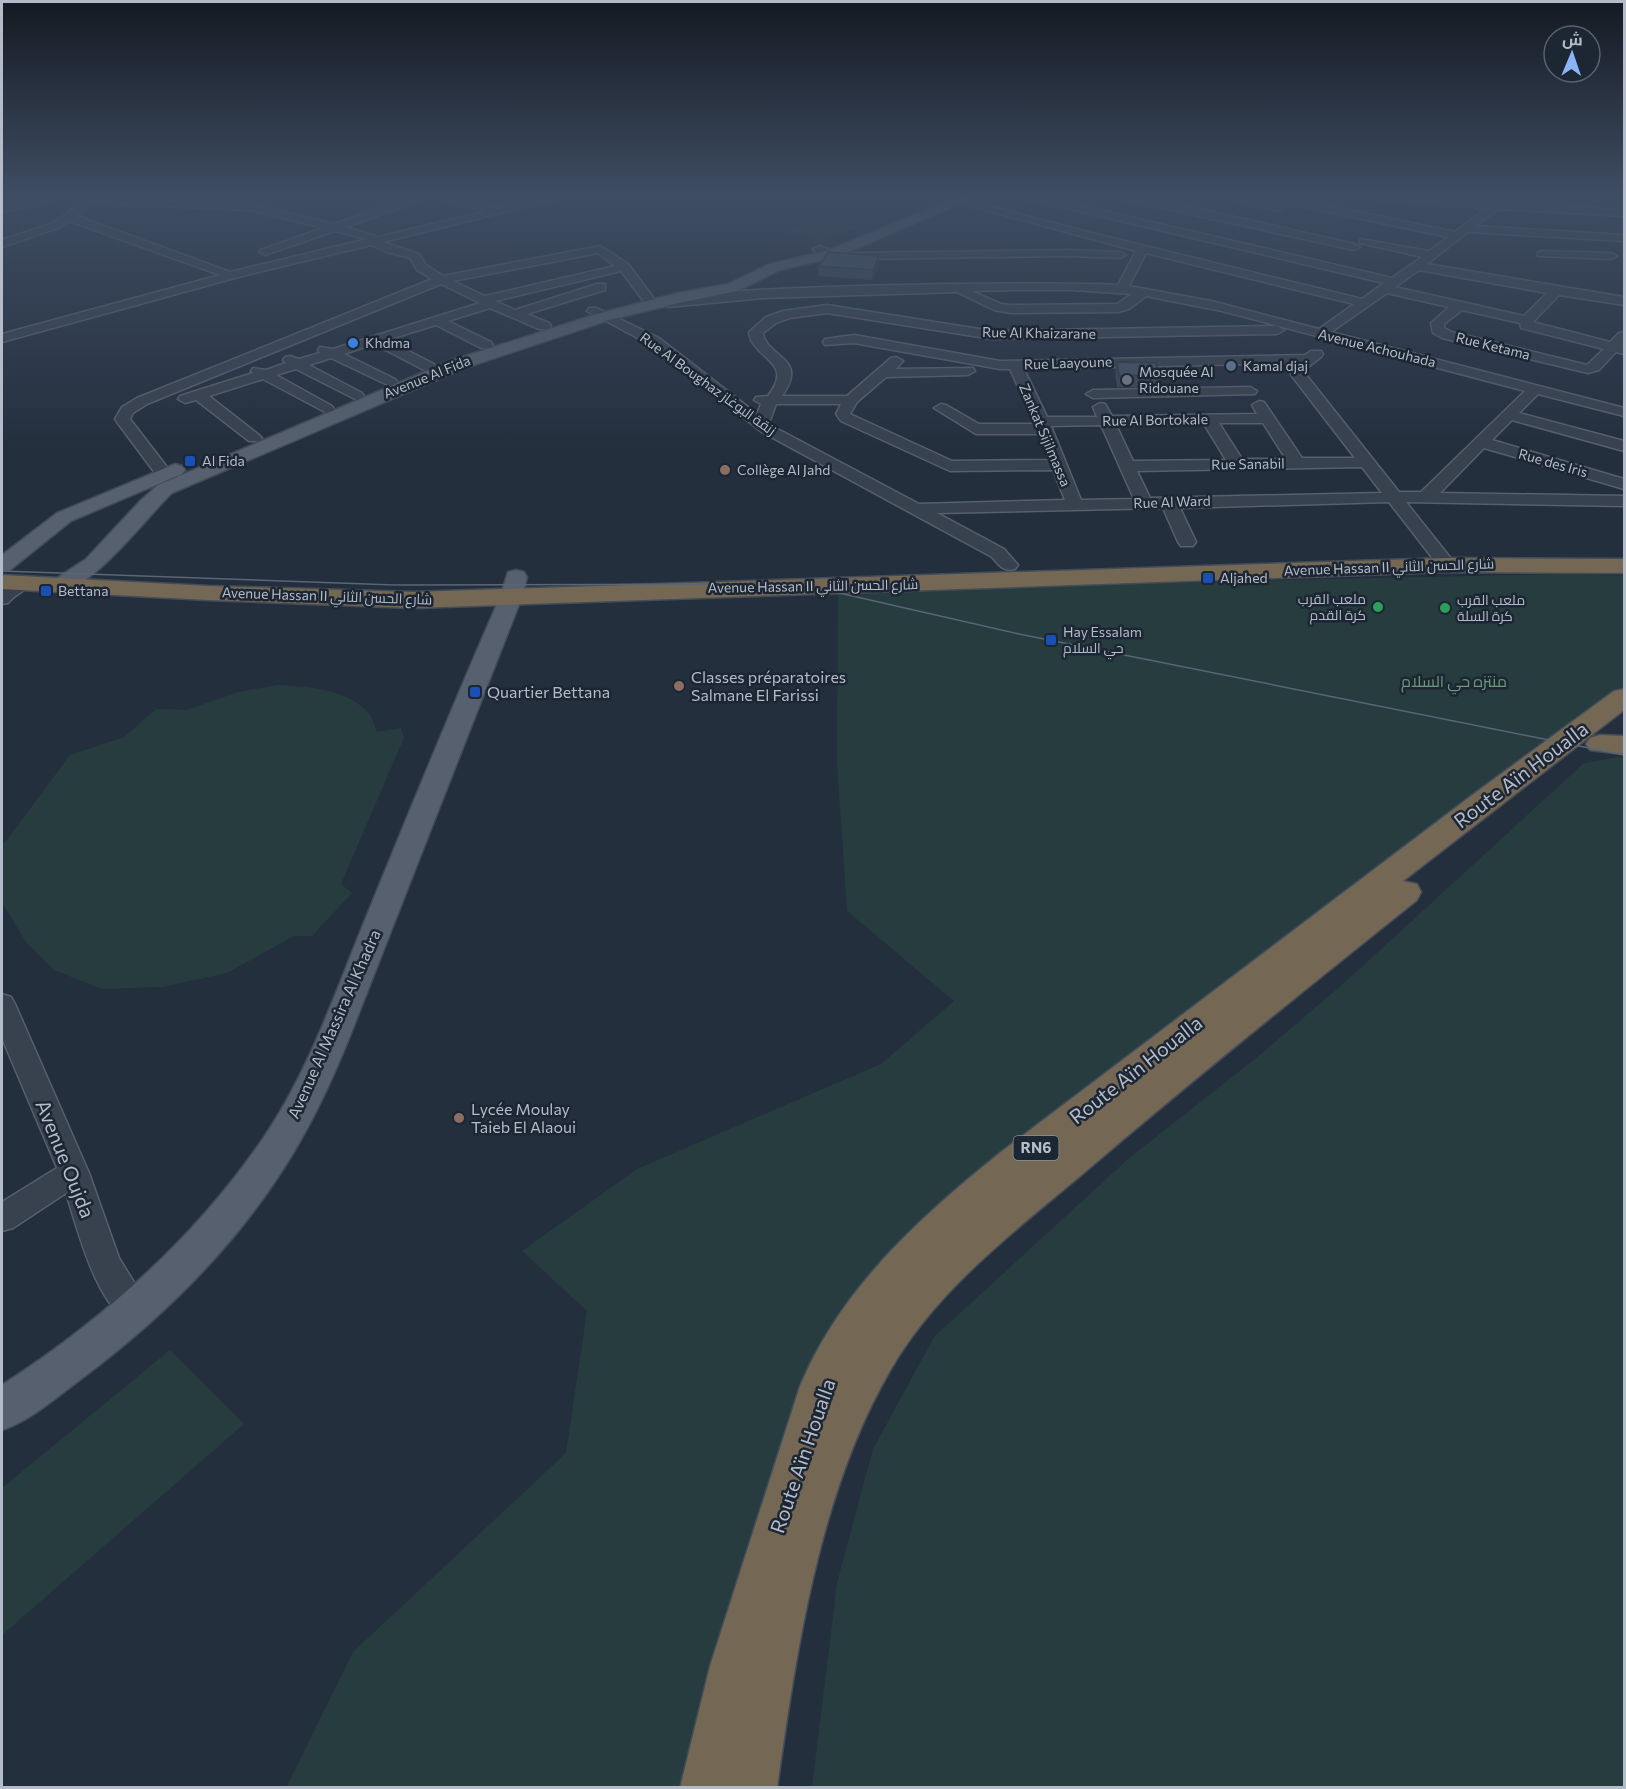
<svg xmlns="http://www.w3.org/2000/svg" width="1626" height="1789" font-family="Commissioner,Cairo,sans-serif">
  <rect width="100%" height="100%" fill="#242f3e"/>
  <path fill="#263c3f" d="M 823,218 L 857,227 L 820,241 L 786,231 Z
    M 1563,574 L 1624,576 L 1624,691 L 1588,714 L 870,1306 L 702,1787 L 286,1788 L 353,1652 L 566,1453 L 587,1311 L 522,1251 L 637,1169 L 881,1064 L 954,1001 L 847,911 L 837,763 L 838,590 Z
    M 278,685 C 310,687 343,688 367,711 C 372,716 374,725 377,732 L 401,728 L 404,738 L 341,884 L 352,893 L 312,936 L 294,936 L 227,973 L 163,987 L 102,989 L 54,970 L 26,942 L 2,902 L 2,845 L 6,841 L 70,755 L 124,737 L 156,709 L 187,710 L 238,692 Z
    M 1624,756 L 1624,1787 L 812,1787 L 837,1583 L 873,1449 L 934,1337 L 1128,1159 L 1261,1054 L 1343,984 L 1584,763 Z
    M 170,1350 L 244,1424 L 2,1635 L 2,1488 Z"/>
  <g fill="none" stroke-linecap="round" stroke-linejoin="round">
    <defs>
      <path id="minor" d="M 48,195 L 61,195 L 48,203 L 2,212 L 2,206 Z
        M 417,195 L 447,195 L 498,208 L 555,195 L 573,195 L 383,242 L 419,254 L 426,265 L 443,276 L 600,246 L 628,264 L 655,300 L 653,303 L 645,303 L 621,271 L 495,301 L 515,310 L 597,284 L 605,284 L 605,290 L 527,314 L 549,323 L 551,326 L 549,329 L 539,329 L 490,308 L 448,321 L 491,342 L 493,345 L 491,348 L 481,348 L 436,325 L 387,340 L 434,364 L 436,367 L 434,370 L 424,370 L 374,344 L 344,354 L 395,379 L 397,382 L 395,385 L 390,386 L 331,358 L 309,365 L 362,393 L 364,396 L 357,400 L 296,369 L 276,375 L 332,406 L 334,409 L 332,412 L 327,413 L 263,379 L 209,396 L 259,435 L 262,438 L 259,441 L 249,441 L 196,400 L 185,403 L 178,399 L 180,396 L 253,373 L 251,371 L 253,368 L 266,370 L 286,363 L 283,360 L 285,357 L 290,356 L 299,359 L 320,353 L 318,350 L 320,347 L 333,349 L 480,303 L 441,284 L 147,404 L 133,413 L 130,419 L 170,471 L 186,483 L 178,488 L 158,477 L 117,422 L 115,419 L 122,407 L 137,398 L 432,279 L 417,270 L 410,258 L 387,252 L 371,245 L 242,276 L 2,342 L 2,334 L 220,275 L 69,221 L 58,228 L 2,247 L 2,240 L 50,224 L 77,207 L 85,207 L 86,209 L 77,216 L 230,272 L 367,239 L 335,231 L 265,255 L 259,252 L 261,250 L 323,228 L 250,210 L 93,203 L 89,202 L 89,198 L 250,204 L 334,224 ZM 430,197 L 487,211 L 378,237 L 346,227 ZM 598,253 L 615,266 L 485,296 L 453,281 Z
        M 930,195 L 947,195 L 1084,231 L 1362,299 L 1384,283 L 1023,198 L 1018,195 L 1036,195 L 1392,278 L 1422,257 L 1360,243 L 1360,239 L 1429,251 L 1448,237 L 1262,198 L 1257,195 L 1277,195 L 1455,232 L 1486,208 L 1368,198 L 1363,195 L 1405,195 L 1624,210 L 1624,216 L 1498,209 L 1476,226 L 1624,235 L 1624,241 L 1468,232 L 1427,264 L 1624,297 L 1624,305 L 1559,295 L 1533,322 L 1610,342 L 1619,333 L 1624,332 L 1624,343 L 1622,345 L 1624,346 L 1624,354 L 1616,352 L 1599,370 L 1588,373 L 1442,338 L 1433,333 L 1431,323 L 1449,307 L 1387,293 L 1331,332 L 1624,408 L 1624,416 L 1538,394 L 1519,413 L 1624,441 L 1624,451 L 1512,420 L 1492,440 L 1624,479 L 1624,489 L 1484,448 L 1440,493 L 1624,496 L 1624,506 L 1406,502 L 1456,565 L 1453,569 L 1441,569 L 1389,502 L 1180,508 L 1196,542 L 1193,546 L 1181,546 L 1178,542 L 1163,508 L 937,513 L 1004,549 L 1018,565 L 1015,569 C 1003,572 999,565 992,557 L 762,432 L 649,344 L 587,311 L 589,308 L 597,308 L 659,338 L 757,414 L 761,404 L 754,400 L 756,397 L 768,396 C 796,360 752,360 749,332 L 766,317 L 783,311 L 827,305 L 992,331 L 1277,326 L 1284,330 L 1277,334 L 992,339 L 827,313 L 790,318 L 776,323 L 763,333 C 766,358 810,357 782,396 L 847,396 L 891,358 L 896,357 L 903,361 L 896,369 L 973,368 L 975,371 L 968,375 L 886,377 L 857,402 L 850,414 L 952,461 L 1050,460 L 1039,434 L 976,434 L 934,408 L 941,404 L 946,405 L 979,424 L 1035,424 L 1010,369 L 1000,369 L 854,343 L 825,345 L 823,342 L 825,339 L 854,335 L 1000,361 L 1305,355 L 1311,351 L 1321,351 L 1323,354 L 1321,357 L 1303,371 L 1399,492 L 1421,492 L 1525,391 L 1222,311 L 1146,296 L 1129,309 L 1118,312 L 1011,313 L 994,310 L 957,292 L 764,298 L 668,307 L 662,303 C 681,284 1067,281 1118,285 L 1136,251 ZM 1146,253 L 1354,304 L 1319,329 L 1211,301 L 1129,286 ZM 1419,270 L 1547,293 L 1524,316 L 1395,287 ZM 1024,290 L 1073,290 L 1132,294 L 1117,304 L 1011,305 L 1001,304 L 972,291 ZM 1462,310 L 1520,323 L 1521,328 L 1604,349 L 1587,365 L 1452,332 L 1444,328 L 1444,324 ZM 1293,363 L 1289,371 L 1292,376 L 1355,458 L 1302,458 L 1264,402 L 1259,401 L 1252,405 L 1257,414 L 1112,416 L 1105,404 L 1100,403 L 1093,407 L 1097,417 L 1047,417 L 1024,369 ZM 776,404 L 841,404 L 836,414 L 841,421 L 950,471 L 1053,470 L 1065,500 L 919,504 L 772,426 L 769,423 ZM 1219,423 L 1263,423 L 1286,459 L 1242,459 ZM 1204,424 L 1226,460 L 1133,461 L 1116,425 ZM 1101,425 L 1134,499 L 1081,500 L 1051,426 ZM 1362,467 L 1382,493 L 1150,498 L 1137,471 Z
        M 1111,195 L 1130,195 L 1183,205 L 1354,244 L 1360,247 L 1354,250 L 1116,198 Z
        M 1214,195 L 1233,195 L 1282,206 L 1283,208 L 1278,211 Z
        M 819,246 L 837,252 L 852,253 L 1070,250 L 1120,252 L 1126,255 L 1120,258 L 1070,256 L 852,259 L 836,258 L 815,251 L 813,249 Z
        M 1542,251 L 1611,253 L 1617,256 L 1611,259 L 1538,256 L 1538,252 Z
        M 1250,387 L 1257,391 L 1255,394 L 1093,398 L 1086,394 L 1093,390 Z
        M 22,578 L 28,579 L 31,583 C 25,592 15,594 8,603 L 2,604 L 2,588 Z
        M 2,994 L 11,997 L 15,1004 L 89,1173 L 119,1258 L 151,1310 L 146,1321 L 135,1325 C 97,1310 78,1230 66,1193 L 13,1228 L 2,1231 L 2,1202 L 57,1168 L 2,1038 Z"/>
      <path id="major" d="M 962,195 L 980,195 L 837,257 L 780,270 L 737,291 L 679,303 L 609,320 L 462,369 L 172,493 C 147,516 87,598 54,590 L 51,585 L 54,580 L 86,559 L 141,500 L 158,485 L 450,361 L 597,314 L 678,293 L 728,284 L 770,264 L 827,251 Z
        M 175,464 L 182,466 L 185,470 L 182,474 L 71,521 L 10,570 L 2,571 L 2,555 L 57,513 Z
        M 516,570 L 524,572 L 527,577 L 522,597 L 348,1041 C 332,1080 314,1119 292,1155 C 239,1243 163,1318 81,1379 C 57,1397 30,1421 2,1430 L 2,1385 C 104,1319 195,1238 264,1137 C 309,1071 335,993 365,920 C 409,812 453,704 500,597 L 508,572 Z"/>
      <path id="highway" d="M 1447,558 L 1624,559 L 1624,573 L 1447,572 L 414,608 L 208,600 L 2,589 L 2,575 L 208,586 L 414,592 Z
        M 1624,689 L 1624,710 L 1403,881 L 1417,884 L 1421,892 L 1417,900 C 1303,991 1190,1082 1079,1177 C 1011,1234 937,1290 891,1369 C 819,1492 797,1648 777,1788 L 680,1788 L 710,1666 L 800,1386 C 841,1288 920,1217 1001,1152 L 1471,796 L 1614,691 Z
        M 1600,735 L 1624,736 L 1624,754 L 1590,750 L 1586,744 L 1590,738 Z"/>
    </defs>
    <use href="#minor" stroke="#565f6c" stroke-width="3"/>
    <use href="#major" stroke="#414a57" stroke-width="3"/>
    <use href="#highway" stroke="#434c59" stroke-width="3"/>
    <use href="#minor" fill="#38414e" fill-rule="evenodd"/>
    <use href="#major" fill="#56606e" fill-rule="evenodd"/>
    <use href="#highway" fill="#746855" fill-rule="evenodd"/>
    <path stroke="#5a6575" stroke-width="1.5" d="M 2,571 L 395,585 L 745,584 L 826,590 L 1019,634 L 1624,755"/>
  </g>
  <path fill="#3b4654" d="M 879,256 L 879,266 L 872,280 L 819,276 L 819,266 Z
    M 1117,362 L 1160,375 L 1158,387 L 1117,387 L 1115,373 Z"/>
  <path fill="#303945" d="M 879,256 L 879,266 L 872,280 L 873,270 Z"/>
  <path fill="#455162" stroke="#303945" stroke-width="1.5" d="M 828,252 L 879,256 L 873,270 L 819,266 Z
    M 1117,362 L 1156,363 L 1160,375 L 1119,376 Z"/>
  <linearGradient id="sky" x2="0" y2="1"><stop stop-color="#141a22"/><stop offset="0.44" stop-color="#3f4d63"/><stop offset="1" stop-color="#3f4d63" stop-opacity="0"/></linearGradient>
  <rect width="1626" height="445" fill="url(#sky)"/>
  <circle fill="#3f7fe0" stroke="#1d2633" stroke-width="2" cx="353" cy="343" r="6"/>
  <circle fill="#5c6f8a" stroke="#1d2633" stroke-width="2" cx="1231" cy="366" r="6"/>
  <circle fill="#6b7280" stroke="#1d2633" stroke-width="2" cx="1127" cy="380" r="6"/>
  <g fill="#1a4fb4" stroke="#1d2633" stroke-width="2">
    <rect x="184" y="455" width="12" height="12" rx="3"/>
    <rect x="1202" y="572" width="12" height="12" rx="3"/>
    <rect x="40" y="585" width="12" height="12" rx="3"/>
    <rect x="1045" y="634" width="12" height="12" rx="3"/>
    <rect x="469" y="686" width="12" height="12" rx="3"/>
  </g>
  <g fill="#8d6e63" stroke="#1d2633" stroke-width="2">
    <circle cx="725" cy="470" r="6"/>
    <circle cx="679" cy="686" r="6"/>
    <circle cx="459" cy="1118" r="6"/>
  </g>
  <g fill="#2e9e5b" stroke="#1d2633" stroke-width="2">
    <circle cx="1378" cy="607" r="6"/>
    <circle cx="1445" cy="608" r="6"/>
  </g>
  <g text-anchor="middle" stroke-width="5" stroke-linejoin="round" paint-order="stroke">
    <g font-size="14" fill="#b4bcc9" stroke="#1d2633">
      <text transform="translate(1039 333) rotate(1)" y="5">Rue Al Khaizarane</text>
      <text transform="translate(1493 346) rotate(14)" y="5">Rue Ketama</text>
      <text transform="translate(1377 348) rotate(14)" y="5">Avenue Achouhada</text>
      <text transform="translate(1068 363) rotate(-2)" y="5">Rue Laayoune</text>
      <text transform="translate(427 377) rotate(-22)" y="5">Avenue Al Fida</text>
      <text transform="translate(708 384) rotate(36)" y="5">Rue Al Boughaz زنقة البوغاز</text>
      <text transform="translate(1155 420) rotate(-1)" y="5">Rue Al Bortokale</text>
      <text transform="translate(1045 435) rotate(67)" y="5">Zankat Sijilmassa</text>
      <text transform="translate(1553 463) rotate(16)" y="5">Rue des Iris</text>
      <text transform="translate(1248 464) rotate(-1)" y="5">Rue Sanabil</text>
      <text transform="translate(1172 502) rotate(-2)" y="5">Rue Al Ward</text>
      <text transform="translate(1389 567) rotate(-2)" y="5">Avenue Hassan II شارع الحسن الثاني</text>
      <text transform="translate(813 586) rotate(-1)" y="5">Avenue Hassan II شارع الحسن الثاني</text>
      <text transform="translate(327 596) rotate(2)" y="5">Avenue Hassan II شارع الحسن الثاني</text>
    </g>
    <g font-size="14" fill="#b4bcc9" stroke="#1d2633" text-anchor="start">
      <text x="365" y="348">Khdma</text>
      <text x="1243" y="371">Kamal djaj</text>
      <text x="1139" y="377">Mosquée Al<tspan x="1139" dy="16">Ridouane</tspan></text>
      <text x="202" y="466">Al Fida</text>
      <text x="737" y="475">Collège Al Jahd</text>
      <text x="1220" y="583">Aljahed</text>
      <text x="58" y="596">Bettana</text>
      <text x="1366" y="604" text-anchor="end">ملعب القرب<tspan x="1366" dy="16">كرة القدم</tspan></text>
      <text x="1457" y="605">ملعب القرب<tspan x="1457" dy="16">كرة السلة</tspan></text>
      <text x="1063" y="637">Hay Essalam<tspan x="1063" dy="16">حي السلام</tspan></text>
    </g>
    <rect fill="#1d2633" stroke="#878f9c" stroke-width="1.5" x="1013.5" y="1136" width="45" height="24" rx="4.5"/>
    <g font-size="15" font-weight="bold" fill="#b4bcc9">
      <text x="1036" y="1153">RN6</text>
    </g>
    <g font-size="16" fill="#b4bcc9" stroke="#1d2633" text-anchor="start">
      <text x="691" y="683">Classes préparatoires<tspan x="691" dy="18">Salmane El Farissi</tspan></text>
      <text x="487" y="698">Quartier Bettana</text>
      <text x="471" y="1115">Lycée Moulay<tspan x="471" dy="18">Taieb El Alaoui</tspan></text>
    </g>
    <g font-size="16" fill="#6b9a76" stroke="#1d2633">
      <text x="1454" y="687">منتزه حي السلام</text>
    </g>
    <g font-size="16" fill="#b4bcc9" stroke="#1d2633">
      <text transform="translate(334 1024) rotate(-66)" y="6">Avenue Al Massira Al Khadra</text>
    </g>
    <g font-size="20" fill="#b4bcc9" stroke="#1d2633">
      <text transform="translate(1521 775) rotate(-37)" y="7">Route Aïn Houalla</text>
      <text transform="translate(1136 1070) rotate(-38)" y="7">Route Aïn Houalla</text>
      <text transform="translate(65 1159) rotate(68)" y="7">Avenue Oujda</text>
      <text transform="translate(803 1456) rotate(-71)" y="7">Route Aïn Houalla</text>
    </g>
  </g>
  <rect width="1626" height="1789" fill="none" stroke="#b4bcc9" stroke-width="6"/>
  <g transform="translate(1572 54) rotate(2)"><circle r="28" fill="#1d2633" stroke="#59626f" stroke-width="1.5"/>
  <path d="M0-4.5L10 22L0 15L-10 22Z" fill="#8ab4f8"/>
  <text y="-9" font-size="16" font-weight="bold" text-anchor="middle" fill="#b4bcc9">ش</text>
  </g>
</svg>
